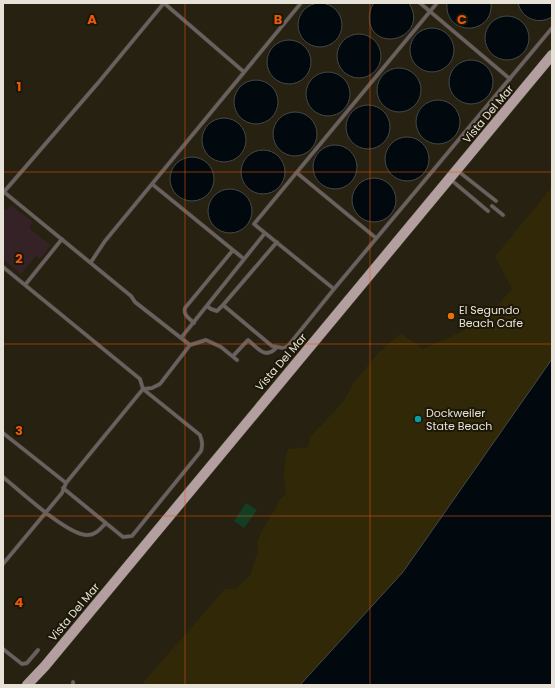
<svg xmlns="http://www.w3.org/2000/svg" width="555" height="688" font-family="Poppins,sans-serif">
  <rect width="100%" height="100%" fill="#262110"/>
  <path fill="#352226" d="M 11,205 L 33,222 L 29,228 L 51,245 L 40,259 L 36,256 L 21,274 L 3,259 L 3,208 L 7,210 Z"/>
  <path fill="#123e25" d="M 246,503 L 257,510 L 244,528 L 234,521 Z"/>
  <path fill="#302806" d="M 552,187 L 552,359 L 403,572 L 300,685 L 144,685 L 143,683 L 154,670 L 225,589 L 235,589 L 250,576 L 258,550 L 257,543 L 261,532 L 280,500 L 286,493 C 283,476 283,466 288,449 L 308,447 L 310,437 L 343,402 L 354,382 L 378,353 L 401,333 L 423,349 L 463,331 L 496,307 L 512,289 L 495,256 Z"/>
  <path fill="#01090f" stroke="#464a4b" d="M298 25a22 22 0 1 1 44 0a22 22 0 1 1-44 0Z
    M 374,3 L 409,3 C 429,35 379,54 370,24 C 368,16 370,9 374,3 Z
    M 447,3 L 491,3 C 494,36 444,37 447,3 Z
    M 518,3 L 552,3 L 552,17 C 538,25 522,19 518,3 Z
    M485 38a22 22 0 1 1 44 0a22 22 0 1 1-44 0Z
    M410 50a22 22 0 1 1 44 0a22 22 0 1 1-44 0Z
    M337 56a22 22 0 1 1 44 0a22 22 0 1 1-44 0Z
    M267 62a22 22 0 1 1 44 0a22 22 0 1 1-44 0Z
    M449 82a22 22 0 1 1 44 0a22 22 0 1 1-44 0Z
    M377 90a22 22 0 1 1 44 0a22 22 0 1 1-44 0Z
    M306 94a22 22 0 1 1 44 0a22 22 0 1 1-44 0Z
    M234 102a22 22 0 1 1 44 0a22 22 0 1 1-44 0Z
    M416 122a22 22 0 1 1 44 0a22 22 0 1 1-44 0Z
    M346 127a22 22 0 1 1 44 0a22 22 0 1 1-44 0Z
    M273 134a22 22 0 1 1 44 0a22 22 0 1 1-44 0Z
    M202 140a22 22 0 1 1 44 0a22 22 0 1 1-44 0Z
    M385 159a22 22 0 1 1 44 0a22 22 0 1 1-44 0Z
    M313 167a22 22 0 1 1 44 0a22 22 0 1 1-44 0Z
    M241 172a22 22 0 1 1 44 0a22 22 0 1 1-44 0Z
    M170 179a22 22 0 1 1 44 0a22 22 0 1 1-44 0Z
    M352 200a22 22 0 1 1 44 0a22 22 0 1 1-44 0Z
    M208 211a22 22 0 1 1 44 0a22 22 0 1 1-44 0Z
    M 552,359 L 552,685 L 300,685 L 403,572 Z"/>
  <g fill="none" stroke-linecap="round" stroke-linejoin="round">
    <defs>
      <path id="service" d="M 164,3 L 244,72
        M 420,3 L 510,79
        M 458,171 L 496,201
        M 297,173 L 376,238
        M 450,179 L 488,211
        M 152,184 L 244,259
        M 4,192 L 131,296 L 135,302 L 190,345
        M 3,193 L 98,83 L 164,3
        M 492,206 L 503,215
        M 265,233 L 254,224 L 437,3
        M 91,262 L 105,241 L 301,3
        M 3,267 L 140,379 L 143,389 L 200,435 C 202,441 203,444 201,451 L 132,536 L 123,537 L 63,488
        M 25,285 L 62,239
        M 223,305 L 277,242
        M 207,306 L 211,309 L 217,311 L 223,305 L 272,346 L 283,348 L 288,346 L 334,289 L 552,28
        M 194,323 C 189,318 183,315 185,308 L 233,250
        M 181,338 L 265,233 L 334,289
        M 233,356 L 248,340 C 257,347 265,360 276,348
        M 3,433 L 66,483
        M 3,477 C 20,491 65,533 86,535 C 95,536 100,529 106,523
        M 3,564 L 62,493 L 66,483 L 143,389 L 152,388 L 160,384 L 190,345 L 206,340 L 221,347 L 237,360
        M 3,649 L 22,664 L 27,663 L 38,650
        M 73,685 L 73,682"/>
      <path id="primary" d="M 27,685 L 45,666 L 552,55"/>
    </defs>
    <use href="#service" stroke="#413c2c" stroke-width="4.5"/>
    <use href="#primary" stroke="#413c2c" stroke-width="11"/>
    <use href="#service" stroke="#6a6060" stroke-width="3.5"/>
    <use href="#primary" stroke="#b49fa0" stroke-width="10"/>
  </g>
  <path fill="none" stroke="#e8590c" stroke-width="1" stroke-opacity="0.55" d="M 185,3 L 185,685M 370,3 L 370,685M 3,172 L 552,172M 3,344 L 552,344M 3,516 L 552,516"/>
  <circle fill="#e8710a" stroke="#1c1707" stroke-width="1.5" cx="451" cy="316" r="4"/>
  <circle fill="#0f9aa8" stroke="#1c1707" stroke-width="1.5" cx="418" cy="419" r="4"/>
  <g text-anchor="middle" stroke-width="4" stroke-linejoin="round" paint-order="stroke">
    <g font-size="11" fill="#e6e2d7" stroke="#1c1707">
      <text transform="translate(488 114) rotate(-50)" y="4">Vista Del Mar</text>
      <text transform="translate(281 362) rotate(-49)" y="4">Vista Del Mar</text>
      <text transform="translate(74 612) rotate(-50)" y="4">Vista Del Mar</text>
    </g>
    <g font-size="11" fill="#e6e2d7" stroke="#1c1707" text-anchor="start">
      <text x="459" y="314">El Segundo<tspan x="459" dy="13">Beach Cafe</tspan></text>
      <text x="426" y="417">Dockweiler<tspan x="426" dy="13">State Beach</tspan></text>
    </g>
  </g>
  <g font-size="13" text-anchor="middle" font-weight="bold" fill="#e8590c" stroke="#1c1707" stroke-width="4" stroke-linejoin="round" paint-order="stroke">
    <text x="92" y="24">A</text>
    <text x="278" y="24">B</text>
    <text x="462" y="24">C</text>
    <text x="19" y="91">1</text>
    <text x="19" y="263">2</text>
    <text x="19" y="435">3</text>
    <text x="19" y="607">4</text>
  </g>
  <rect width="555" height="688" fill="none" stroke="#e6e2d7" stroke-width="8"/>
</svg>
